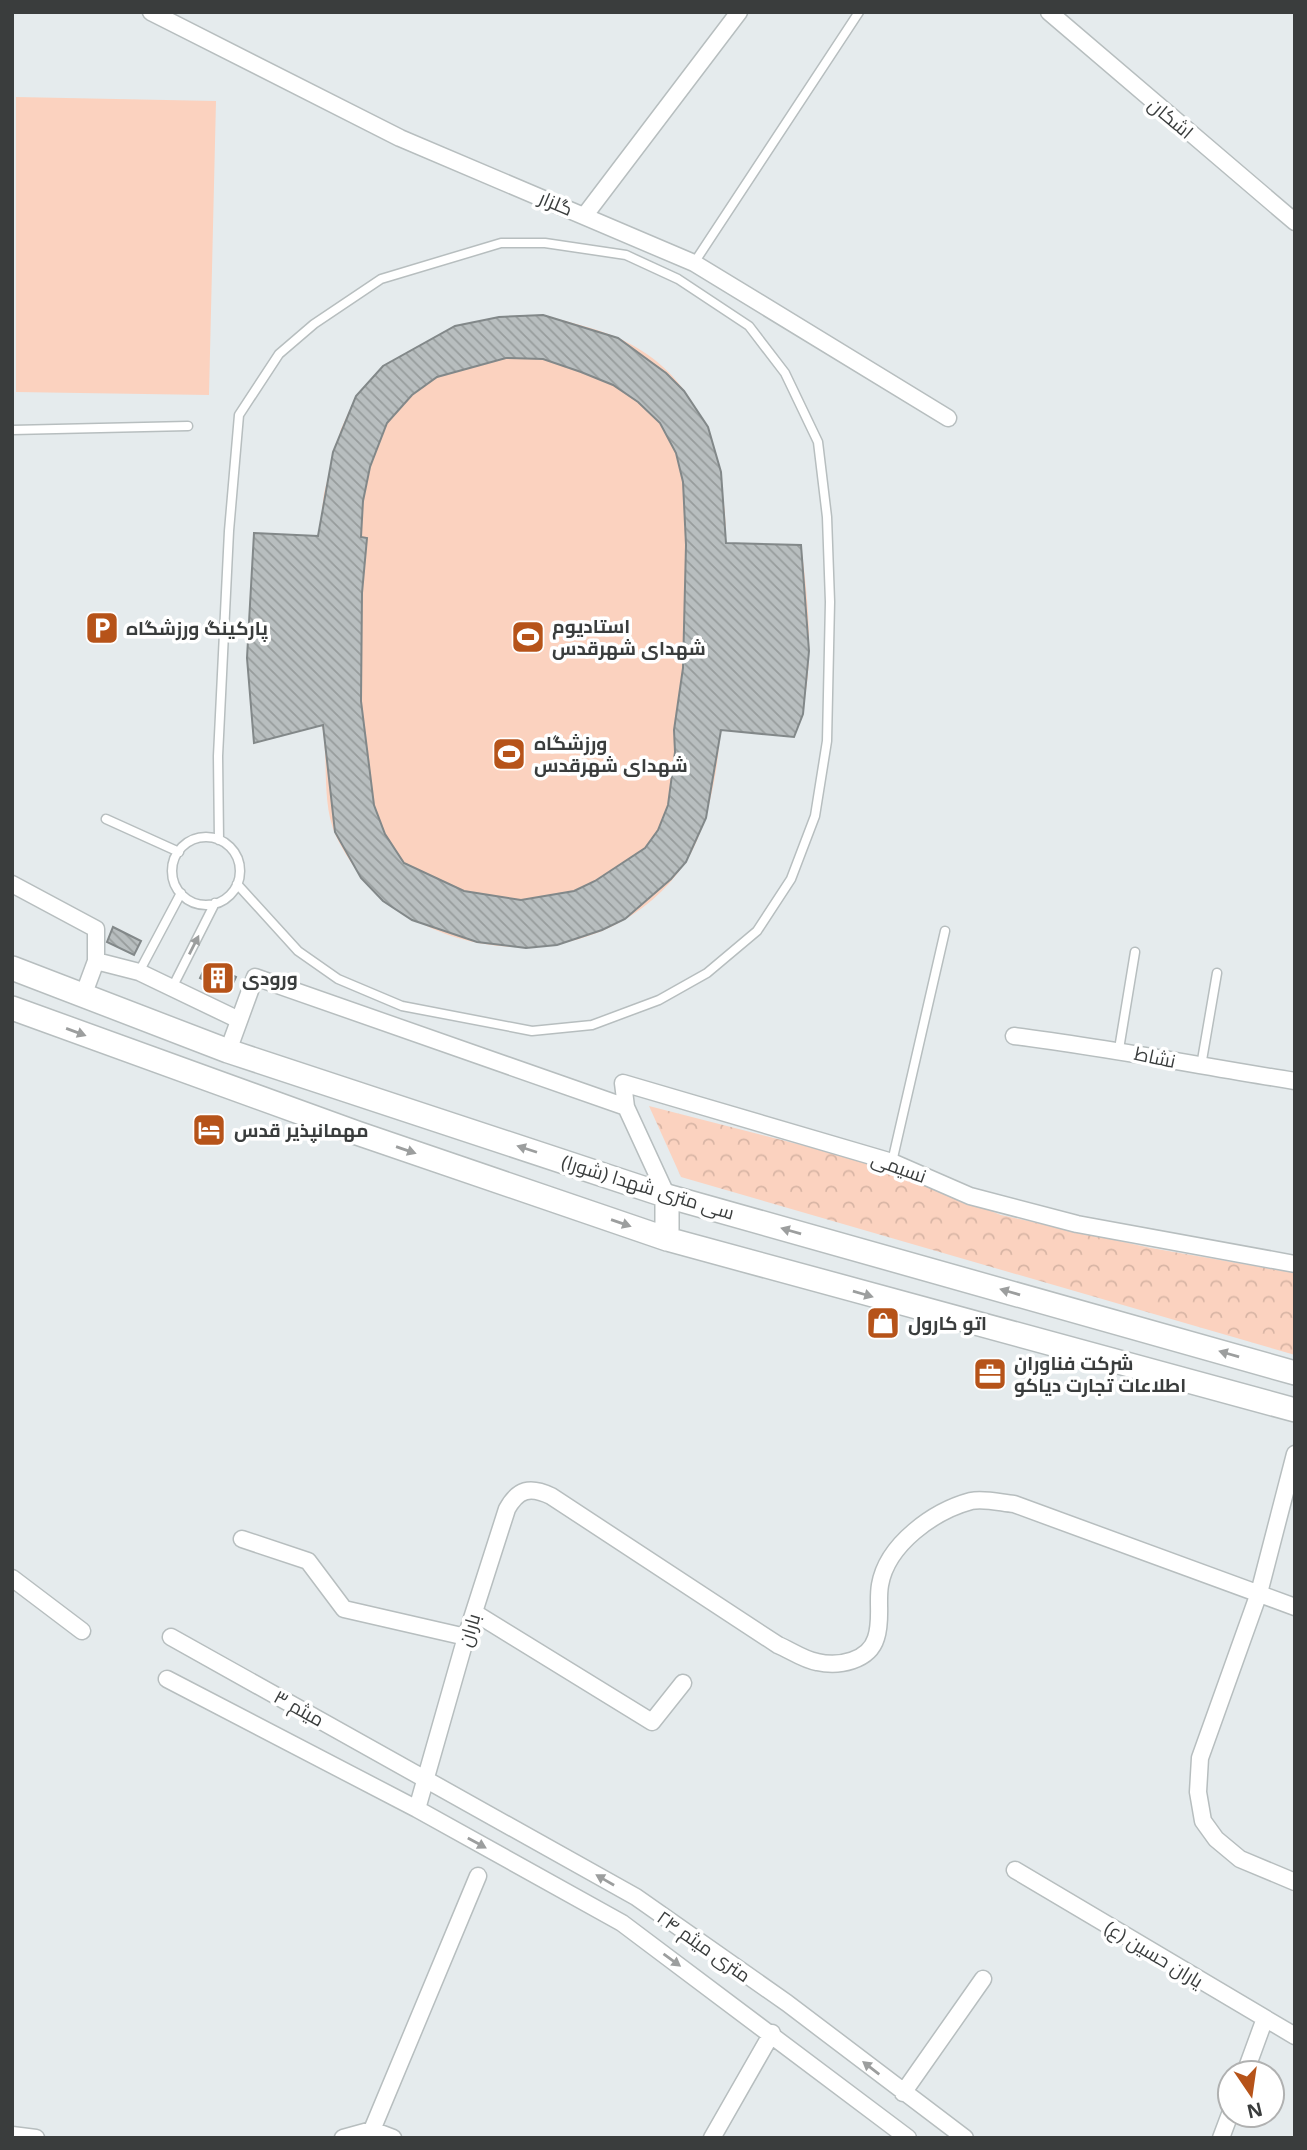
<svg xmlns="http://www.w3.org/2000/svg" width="1307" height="2150" font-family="'Open Sans',Cairo,sans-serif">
  <defs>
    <pattern id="park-crowns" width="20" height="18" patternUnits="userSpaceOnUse" patternTransform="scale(1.75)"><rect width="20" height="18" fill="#fbd2bf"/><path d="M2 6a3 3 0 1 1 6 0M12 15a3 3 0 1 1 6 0" fill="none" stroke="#d8b5a5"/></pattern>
    <pattern id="building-back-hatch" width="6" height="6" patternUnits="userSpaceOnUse" patternTransform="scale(1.75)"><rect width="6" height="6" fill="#b8bebf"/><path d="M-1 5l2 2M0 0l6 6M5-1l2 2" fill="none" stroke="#979c9c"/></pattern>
  </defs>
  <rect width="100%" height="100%" fill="#e5ebed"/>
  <path fill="url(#park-crowns)" d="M 649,1106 L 868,1162 L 1001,1215 L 1151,1248 L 1295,1273 L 1295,1355 L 681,1177 Z"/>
  <path fill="#fbd2bf" d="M 16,97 L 216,101 L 209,395 L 16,392 Z
    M 543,315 C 568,322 592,327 616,337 C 701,374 726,457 726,543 L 801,545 C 809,607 817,678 794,737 L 720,730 C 719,768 707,831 685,863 C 602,987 399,970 336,836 C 321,803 329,760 322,725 L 254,743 L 247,658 L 254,533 L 319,536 L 324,493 L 341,429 L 356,396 L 383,366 L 455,326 L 499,317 Z"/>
  <path fill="url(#building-back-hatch)" stroke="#828889" stroke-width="2" fill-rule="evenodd" d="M 543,315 L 618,338 L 666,373 L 684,391 L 708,427 L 721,472 L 726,543 L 801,545 L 809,651 L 803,714 L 794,737 L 721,730 L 706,818 L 686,862 L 671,879 L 625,919 L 602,930 L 557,945 L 526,948 L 477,942 L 412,920 L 383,901 L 361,878 L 335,832 L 323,725 L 254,743 L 247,658 L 254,533 L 318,536 L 333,452 L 356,396 L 383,366 L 455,326 L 499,317 ZM 506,358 L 543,359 L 581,372 L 613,385 L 638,402 L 660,423 L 676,453 L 683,482 L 686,545 L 683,668 L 674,730 L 675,752 L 668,805 L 658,830 L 645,848 L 595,881 L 574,891 L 521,900 L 464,891 L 404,863 L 385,834 L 374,805 L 361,701 L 362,593 L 367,538 L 361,537 L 363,501 L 370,467 L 387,423 L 412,395 L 437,377 Z
    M 113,927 L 141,941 L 134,955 L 107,942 Z
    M 207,963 L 236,977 L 229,992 L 200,978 Z"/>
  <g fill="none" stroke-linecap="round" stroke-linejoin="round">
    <defs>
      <path id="lane" d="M 694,263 L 859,12
        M 12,430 L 188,426
        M 106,819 L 179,852
        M172 871a34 34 0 1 1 68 0a34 34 0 1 1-68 0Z
        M 219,840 L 218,756 L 229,531 L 239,415 L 279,354 L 314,324 L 381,279 L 501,243 L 545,243 L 626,255 L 678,279 L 749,326 L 785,373 L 818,442 L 827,517 L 830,602 L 827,741 L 815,816 L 791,879 L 757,931 L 707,973 L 659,1000 L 592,1025 L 532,1031 L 402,1006 L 338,979 L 298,951 L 237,884
        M 139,972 L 181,893
        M 173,986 L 215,903
        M 1119,1049 L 1135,952
        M 1201,1066 L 1217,973
        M 892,1162 L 945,931"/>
      <path id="street" d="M 151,12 L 400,138 L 694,263 L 948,418
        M 1049,12 L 1295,222
        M 585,215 L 739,12
        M 12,884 L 96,929 L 96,961 L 83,996
        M 96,961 L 139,972 L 239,1020
        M 1014,1036 C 1109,1048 1201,1066 1295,1081
        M 228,1051 L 255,977 L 626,1107
        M 667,1196 L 626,1107 L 623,1083 L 892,1162 L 970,1196 L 1077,1224 L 1295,1264
        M 1295,1454 L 1259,1593 L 1200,1758 L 1198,1792 L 1203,1821 L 1216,1839 L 1240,1859 L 1295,1882
        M 242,1539 L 308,1561 L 344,1609 L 466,1637
        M 12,1578 L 82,1631
        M 475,1613 L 652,1722 L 683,1683
        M 171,1637 L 636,1897 L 787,2003 L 965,2138
        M 167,1679 L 417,1809 L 622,1923 L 908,2138
        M 417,1809 L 466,1637 L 507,1509 C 518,1489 530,1486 551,1496 L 778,1645 C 790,1650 804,1660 817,1662 C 839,1667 869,1661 876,1638 C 882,1620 877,1602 880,1585 C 887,1544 934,1511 971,1501 C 984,1498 1002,1503 1014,1504 L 1295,1607
        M 1015,1870 L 1295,2036
        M 1245,2073 L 1264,2021
        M 903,2093 L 983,1979
        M 372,2130 L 478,1876
        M 12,2135 L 36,2138
        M 343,2138 L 372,2130 L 393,2138
        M 712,2138 L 772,2033
        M 1221,2138 L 1230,2114"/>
      <path id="secondary" d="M 12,968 L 228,1051 L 667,1196 L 1295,1373
        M 12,1008 L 357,1133 L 667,1239 L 1295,1410
        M 667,1196 L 667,1239"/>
    </defs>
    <use href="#lane" stroke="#b7bebf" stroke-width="11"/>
    <use href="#street" stroke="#b7bebf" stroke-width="19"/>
    <use href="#secondary" stroke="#b7bebf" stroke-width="26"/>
    <use href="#lane" stroke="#fff" stroke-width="8"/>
    <use href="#street" stroke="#fff" stroke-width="16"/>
    <use href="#secondary" stroke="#fff" stroke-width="23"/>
  </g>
  <defs><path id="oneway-solid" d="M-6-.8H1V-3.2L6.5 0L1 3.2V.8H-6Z" transform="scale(1.75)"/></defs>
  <g fill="#9c9e9e">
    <use href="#oneway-solid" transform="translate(194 945) rotate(-63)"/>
    <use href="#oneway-solid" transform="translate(76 1032) rotate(20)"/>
    <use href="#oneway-solid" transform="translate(527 1149) rotate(-162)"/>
    <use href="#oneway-solid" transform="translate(406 1150) rotate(19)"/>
    <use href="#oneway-solid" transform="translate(621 1223) rotate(19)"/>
    <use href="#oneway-solid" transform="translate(791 1231) rotate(-164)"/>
    <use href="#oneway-solid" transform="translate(1010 1292) rotate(-164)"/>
    <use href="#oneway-solid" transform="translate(863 1294) rotate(16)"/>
    <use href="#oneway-solid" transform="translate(1229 1354) rotate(-164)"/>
    <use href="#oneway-solid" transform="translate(477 1843) rotate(29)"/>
    <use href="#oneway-solid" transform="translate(605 1880) rotate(-150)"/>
    <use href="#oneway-solid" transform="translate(672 1960) rotate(36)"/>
    <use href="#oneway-solid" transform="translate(871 2068) rotate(-142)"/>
  </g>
  <defs>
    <symbol id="parking-square" viewBox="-11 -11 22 22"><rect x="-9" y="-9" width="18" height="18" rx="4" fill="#b65319" stroke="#fff"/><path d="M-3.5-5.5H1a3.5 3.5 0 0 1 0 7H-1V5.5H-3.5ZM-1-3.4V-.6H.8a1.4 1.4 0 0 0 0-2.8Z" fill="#fff"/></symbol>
    <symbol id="stadium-square" viewBox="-11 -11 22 22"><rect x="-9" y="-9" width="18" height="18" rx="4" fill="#b65319" stroke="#fff"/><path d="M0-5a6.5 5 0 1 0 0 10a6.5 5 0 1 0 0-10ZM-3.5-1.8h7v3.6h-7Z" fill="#fff"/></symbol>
    <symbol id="building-square" viewBox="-11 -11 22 22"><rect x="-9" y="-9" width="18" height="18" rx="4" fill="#b65319" stroke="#fff"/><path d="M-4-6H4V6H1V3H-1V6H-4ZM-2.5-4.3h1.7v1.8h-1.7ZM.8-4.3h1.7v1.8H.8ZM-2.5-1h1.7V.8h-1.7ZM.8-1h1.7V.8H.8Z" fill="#fff"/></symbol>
    <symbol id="hotel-square" viewBox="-11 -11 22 22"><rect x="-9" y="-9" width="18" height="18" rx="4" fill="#b65319" stroke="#fff"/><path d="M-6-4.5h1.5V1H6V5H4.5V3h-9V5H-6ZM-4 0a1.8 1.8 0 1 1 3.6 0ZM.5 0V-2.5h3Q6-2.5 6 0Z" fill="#fff"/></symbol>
    <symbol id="shop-square" viewBox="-11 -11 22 22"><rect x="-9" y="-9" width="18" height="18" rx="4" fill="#b65319" stroke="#fff"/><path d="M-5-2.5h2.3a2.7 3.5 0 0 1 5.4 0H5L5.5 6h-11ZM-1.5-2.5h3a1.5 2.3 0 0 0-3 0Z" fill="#fff"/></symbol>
    <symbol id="office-square" viewBox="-11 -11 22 22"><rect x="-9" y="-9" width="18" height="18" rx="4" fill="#b65319" stroke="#fff"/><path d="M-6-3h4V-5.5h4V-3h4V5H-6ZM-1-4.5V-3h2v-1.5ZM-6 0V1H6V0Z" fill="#fff"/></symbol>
  </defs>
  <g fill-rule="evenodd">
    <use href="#parking-square" x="83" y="609" width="38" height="38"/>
    <use href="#stadium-square" x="509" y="618" width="38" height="38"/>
    <use href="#stadium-square" x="490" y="735" width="38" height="38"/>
    <use href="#building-square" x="199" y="959" width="38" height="38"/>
    <use href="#hotel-square" x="190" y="1111" width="38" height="38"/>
    <use href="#shop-square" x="864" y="1304" width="38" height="38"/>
    <use href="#office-square" x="971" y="1355" width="38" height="38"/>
  </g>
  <g text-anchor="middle" stroke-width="7" stroke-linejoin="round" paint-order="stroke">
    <g font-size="19" fill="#3a3d3d" stroke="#fff">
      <text transform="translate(1171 118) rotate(40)" y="7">اشکان</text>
      <text transform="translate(556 203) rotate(23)" y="7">گلزار</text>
      <text transform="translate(1155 1057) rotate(12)" y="7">نشاط</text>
      <text transform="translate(899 1167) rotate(20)" y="7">نسیمی</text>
      <text transform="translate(648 1187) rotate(17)" y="7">سی متری شهدا (شورا)</text>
      <text transform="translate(469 1630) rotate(-73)" y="7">باران</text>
      <text transform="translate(299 1708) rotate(29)" y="7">میثم ۳</text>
      <text transform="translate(704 1946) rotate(35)" y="7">۲۴ متری میثم</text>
      <text transform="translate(1154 1954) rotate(31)" y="7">یاران حسین (ع)</text>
    </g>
    <g font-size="19" font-weight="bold" fill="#3a3d3d" stroke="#fff" text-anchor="start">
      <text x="552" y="633">استادیوم<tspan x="552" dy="22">شهدای شهرقدس</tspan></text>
      <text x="126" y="635">پارکینگ ورزشگاه</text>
      <text x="534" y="750">ورزشگاه<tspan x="534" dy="22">شهدای شهرقدس</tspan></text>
      <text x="242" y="985">ورودی</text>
      <text x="234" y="1137">مهمانپذیر قدس</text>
      <text x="908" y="1330">اتو کارول</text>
      <text x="1014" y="1370">شرکت فناوران<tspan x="1014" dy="22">اطلاعات تجارت دیاکو</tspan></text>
    </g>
  </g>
  <rect width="1307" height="2150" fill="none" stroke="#3a3d3d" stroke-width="28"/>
  <g transform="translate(1251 2094) rotate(167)"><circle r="33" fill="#ffffff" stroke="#b0b1b1" stroke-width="2"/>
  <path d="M0-5L12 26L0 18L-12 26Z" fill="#b65319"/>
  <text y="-10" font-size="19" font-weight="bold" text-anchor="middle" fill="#3a3d3d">N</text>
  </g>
</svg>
